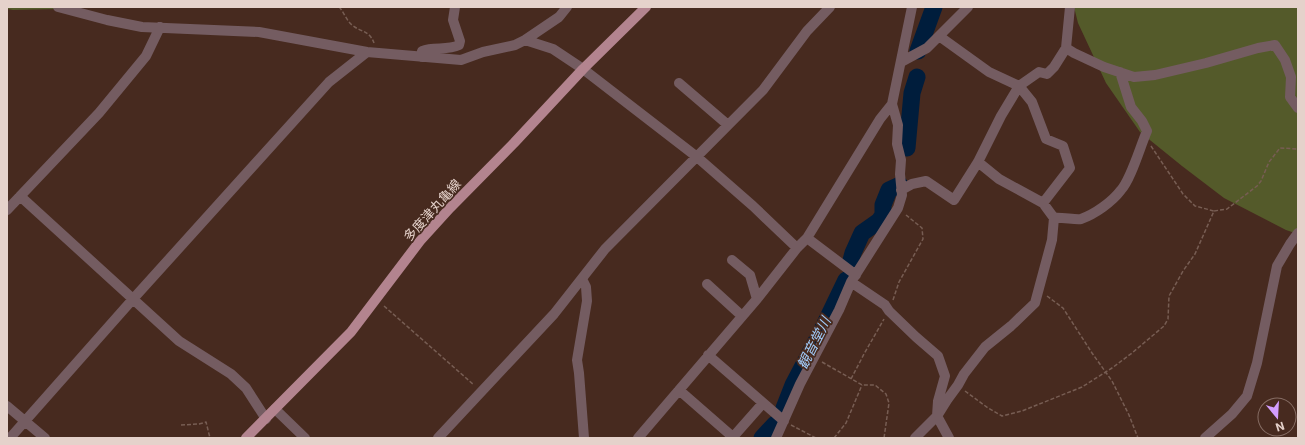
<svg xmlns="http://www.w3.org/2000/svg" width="1305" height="445" font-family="Inter,'Noto Sans JP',sans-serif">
  <rect width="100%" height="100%" fill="#472a1f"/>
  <path fill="#545a2a" d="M 7,7 L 83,7 L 60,9 L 13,10 L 7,9 Z
    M 1074,7 L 1298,7 L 1298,234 L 1286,230 L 1224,198 L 1182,166 L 1140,132 L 1106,83 L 1078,23 Z"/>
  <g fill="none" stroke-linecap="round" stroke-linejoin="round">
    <path stroke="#001d3c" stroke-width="17" d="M 918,51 L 934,7
      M 907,148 L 912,93 L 917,77
      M 850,264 L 853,253 L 862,233 L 879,221 L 883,215 L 883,205 L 889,190 L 900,185
      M 784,408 L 793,385 L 821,332 L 846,280
      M 762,438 L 775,424"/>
    <path stroke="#775d53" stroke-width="1.5" stroke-dasharray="4 2" stroke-linecap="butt" d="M 339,7 C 344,12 346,20 352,25 C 362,33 369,30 374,43
      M 1151,146 L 1183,194 L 1195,206 L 1214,211
      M 1047,296 L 1063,308 L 1092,353 L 1112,381 L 1129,415 L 1138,438
      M 893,300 L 899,282 L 923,239 L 922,228 L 906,215
      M 384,306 L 474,385
      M 822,362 L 862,385 L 875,385 L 886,394 L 889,403 L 884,438
      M 851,379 L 864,354 L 884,319
      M 965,391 L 988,408 L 1002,416 L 1022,411 L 1082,387 L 1112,368 L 1132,353 L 1164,326 L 1168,319 L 1169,296 L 1183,271 L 1195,254 L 1214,211 L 1227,209 L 1257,186 L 1261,181 L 1269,162 L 1280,148 L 1298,149
      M 181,425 L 199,424 L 206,422 L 210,438
      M 791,425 L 816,438
      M 834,438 L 846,423 L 862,385"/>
    <path stroke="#745c61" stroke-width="10" d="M 58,7 L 107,20 L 142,27 L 259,32 L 367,52 L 461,60 L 483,52 L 515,45 L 525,40 L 559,17 L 567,7
      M 1070,7 L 1066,48 L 1074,53 L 1104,67 L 1134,77 L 1155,75 L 1206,63 L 1258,48 L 1275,45 L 1285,60 L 1291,77 L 1290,97 L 1298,108
      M 525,40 L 553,49 L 583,69 L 697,157 L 753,206 L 797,248
      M 421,57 L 422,51 C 434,46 447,51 459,45 L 460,41 L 453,20 L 455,7
      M 901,62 L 927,48 L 968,7
      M 679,83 L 728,125
      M 978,162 L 999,179 L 1043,203
      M 901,190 L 912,184 L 926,181 L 954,200 L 978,162 L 1001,116 L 1019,86 L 1039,72 L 1047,74 L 1054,67 L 1066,48
      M 20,196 L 179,341 L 231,374 L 246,388 L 266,419
      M 7,210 L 99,113 L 146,56 L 160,27
      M 1054,218 C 1061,217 1076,220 1081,219 C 1095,214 1112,202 1121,190 C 1131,179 1140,147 1147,131 L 1142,121 L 1131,107 L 1120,72
      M 807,238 L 856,275
      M 732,260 L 750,275 L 757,299
      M 582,279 L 586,287 L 587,301 L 577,360 L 579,373 L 584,438
      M 851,282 L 885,305 L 889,311 L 916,337 L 938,356 L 945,376 L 938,401 L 937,416 L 949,438
      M 707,284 L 742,316
      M 708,355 L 784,421
      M 679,390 L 734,438
      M 7,406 L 45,438
      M 275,409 L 305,438
      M 733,437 L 763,403
      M 10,438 L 133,299 L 329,82 L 367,52
      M 438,438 L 554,314 L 605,249 L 763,90 L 807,31 L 830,7
      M 638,438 L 757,299 L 797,248 L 807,238 L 880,119 L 892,104
      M 776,438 L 800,384 L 839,310 L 851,282 L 898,208 L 902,195 L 900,174 L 901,160 L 897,144 L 898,125 L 892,104 L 912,7
      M 915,438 L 937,416 L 947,400 L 958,385 L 964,374 L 985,347 L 1011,326 L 1035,303 L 1052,240 L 1054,218 L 1043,203 L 1070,168 L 1063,146 L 1046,139 L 1032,102 L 1019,86 L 989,72 L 939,36
      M 1205,438 L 1232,414 L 1247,396 L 1257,363 L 1277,266 L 1290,244 L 1298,233"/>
    <path stroke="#b3848f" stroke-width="10" d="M 246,438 L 351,332 L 420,241 L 450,208 L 514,143 L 583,69 L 646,7"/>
  </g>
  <g text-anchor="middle" stroke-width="3.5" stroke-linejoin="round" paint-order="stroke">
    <g font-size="13" fill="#e5d2cb" stroke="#472a1f">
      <text transform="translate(432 210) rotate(-48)" y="5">多度津丸亀線</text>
    </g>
    <g font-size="14" font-style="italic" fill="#a1ccfb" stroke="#472a1f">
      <text transform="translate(814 343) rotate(-63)" y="5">観音堂川</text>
    </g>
  </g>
  <rect width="1305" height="445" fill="none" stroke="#e5d2cb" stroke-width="16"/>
  <g transform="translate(1277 417) rotate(162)"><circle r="19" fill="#472a1f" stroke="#866d64"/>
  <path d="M0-3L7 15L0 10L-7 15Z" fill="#d29dfd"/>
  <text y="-6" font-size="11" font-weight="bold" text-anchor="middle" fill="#e5d2cb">N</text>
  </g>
</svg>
